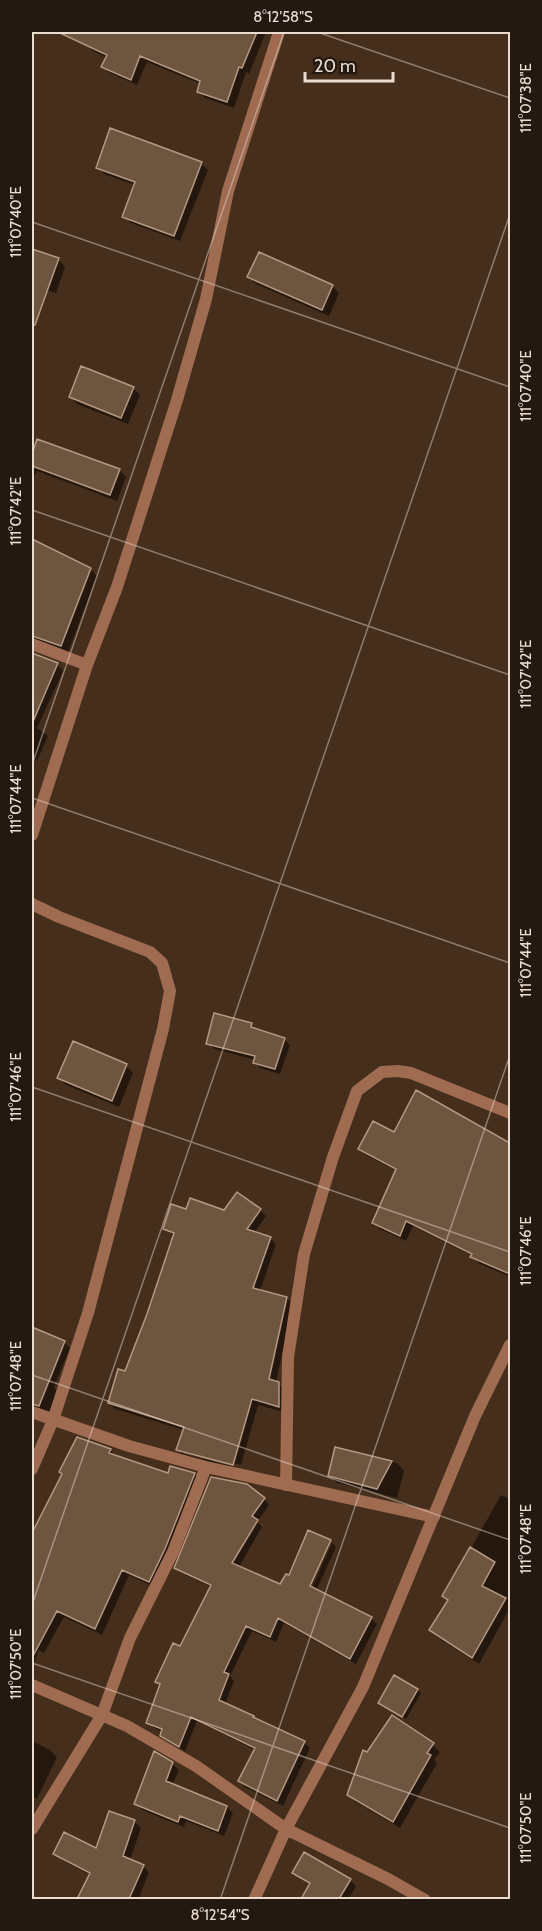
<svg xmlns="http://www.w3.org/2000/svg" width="542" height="1931" font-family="Cabin,sans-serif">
  <rect width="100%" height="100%" fill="#452e1b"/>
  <path fill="#0007" d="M 92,32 L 266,32 L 249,74 L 246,72 L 234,108 L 205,98 L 198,91 L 201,84 L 147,62 L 137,85 L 110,73 L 103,67 L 107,58 L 93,51 L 86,44 Z
    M 201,163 L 208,170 L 180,241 L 131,223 L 124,216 L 135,185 L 104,174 L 98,167 Z
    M 32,250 L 58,259 L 65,267 L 56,293 L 32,285 Z
    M 249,277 L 332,286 L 339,293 L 329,316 L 256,284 Z
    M 133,388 L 140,395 L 128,424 L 77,404 L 70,397 Z
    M 32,448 L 119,470 L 126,477 L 117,501 L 37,471 L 32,480 Z
    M 32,541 L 90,569 L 97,576 L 68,652 L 32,647 Z
    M 32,654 L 57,664 L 63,671 L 37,728 L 48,736 L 37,761 L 32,759 Z
    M 251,1024 L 258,1031 L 284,1039 L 290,1045 L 280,1074 L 260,1068 L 255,1062 L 256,1060 L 214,1049 L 208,1043 Z
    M 126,1066 L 133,1073 L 119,1107 L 66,1085 L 59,1078 Z
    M 417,1092 L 510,1145 L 510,1277 L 478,1263 L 473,1256 L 413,1226 L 406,1241 L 380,1229 L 374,1223 L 397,1171 L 366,1155 L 360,1149 L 394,1134 Z
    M 260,1210 L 266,1216 L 254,1233 L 270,1238 L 276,1244 L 260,1291 L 287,1298 L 293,1304 L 276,1382 L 285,1390 L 284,1412 L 258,1405 L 241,1465 L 183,1450 L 183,1454 L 240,1468 L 239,1470 L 184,1456 L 178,1450 L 184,1430 L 115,1409 L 109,1403 L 126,1372 L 149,1315 L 174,1236 L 165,1229 L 187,1211 Z
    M 32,1329 L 64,1342 L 70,1348 L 54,1387 L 59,1393 L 52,1413 L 32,1406 Z
    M 336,1449 L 397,1463 L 404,1471 L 397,1498 L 337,1483 L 330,1476 Z
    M 110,1450 L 117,1457 L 169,1475 L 194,1474 L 201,1481 L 156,1588 L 129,1575 L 102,1635 L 64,1617 L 44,1653 L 39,1650 L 32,1668 L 32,1536 L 63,1474 Z
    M 501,1495 L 510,1499 L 510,1608 L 479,1664 L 437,1637 L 430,1630 L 449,1601 L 444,1596 Z
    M 264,1499 L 269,1505 L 257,1522 L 262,1527 L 239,1567 L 281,1586 L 289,1577 L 309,1532 L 331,1542 L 329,1542 L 306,1593 L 309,1594 L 332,1543 L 336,1547 L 316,1591 L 371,1618 L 377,1624 L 356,1664 L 284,1623 L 276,1642 L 252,1631 L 230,1676 L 234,1681 L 225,1704 L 257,1721 L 304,1743 L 310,1748 L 283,1806 L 245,1787 L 240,1781 L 255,1750 L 197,1721 L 185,1751 L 167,1741 L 162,1735 L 163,1732 L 154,1728 L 148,1722 L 161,1686 L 157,1681 L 180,1648 L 212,1587 L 182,1573 L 176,1567 Z
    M 417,1690 L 421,1693 L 406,1719 L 380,1703 Z
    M 32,1741 L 50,1750 L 57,1757 L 37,1799 L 32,1796 Z
    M 433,1745 L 440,1752 L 434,1760 L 437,1763 L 400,1828 L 356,1802 L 349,1795 L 368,1754 Z
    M 155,1753 L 172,1764 L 179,1770 L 172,1786 L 227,1807 L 233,1813 L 224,1836 L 186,1821 L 184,1827 L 142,1810 L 136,1804 Z
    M 110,1813 L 135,1822 L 141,1828 L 130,1860 L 143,1866 L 149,1872 L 138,1900 L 79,1900 L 90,1875 L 61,1859 L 54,1853 L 97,1851 Z
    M 294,1873 L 350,1880 L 356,1886 L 348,1900 L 302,1900 L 311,1885 Z"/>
  <path fill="#6e5540" stroke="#b59882" stroke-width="1.5" d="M 58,32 L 257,32 L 242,68 L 239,67 L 227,102 L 197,92 L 200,81 L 140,56 L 131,80 L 101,67 L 107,55 Z
    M 110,128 L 202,162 L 174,236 L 122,217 L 135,182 L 96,168 Z
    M 32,249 L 59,258 L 35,325 L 32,325 Z
    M 259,252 L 333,285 L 322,310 L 247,277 Z
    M 81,366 L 134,387 L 121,418 L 69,397 Z
    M 37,439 L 120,469 L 110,495 L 32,466 L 32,454 Z
    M 32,539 L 91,568 L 61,646 L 32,636 Z
    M 32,653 L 58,663 L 32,724 Z
    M 214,1013 L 252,1023 L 251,1027 L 285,1038 L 275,1069 L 253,1063 L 255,1056 L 206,1044 Z
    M 73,1041 L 127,1064 L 112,1101 L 57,1078 Z
    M 416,1090 L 510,1143 L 510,1274 L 470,1257 L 472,1254 L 406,1221 L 400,1236 L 372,1223 L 396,1169 L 358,1149 L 373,1121 L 394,1132 Z
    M 237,1192 L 261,1209 L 247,1229 L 271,1237 L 253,1288 L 287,1297 L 269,1379 L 279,1382 L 279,1407 L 252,1399 L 233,1465 L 176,1450 L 184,1427 L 108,1403 L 118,1369 L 125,1371 L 147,1314 L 174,1233 L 163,1229 L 171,1204 L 186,1209 L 190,1198 L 224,1210 Z
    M 32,1327 L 65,1341 L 39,1406 L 32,1404 Z
    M 77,1437 L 111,1449 L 109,1453 L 168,1473 L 170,1466 L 195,1473 L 165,1549 L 149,1582 L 122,1570 L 95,1629 L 57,1611 L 32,1658 L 32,1533 L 62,1474 L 59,1472 Z
    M 335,1447 L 392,1461 L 377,1489 L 328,1476 Z
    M 211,1477 L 247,1484 L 265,1498 L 252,1516 L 258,1520 L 232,1563 L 280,1584 L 286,1574 L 289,1575 L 308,1530 L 331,1540 L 310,1586 L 372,1617 L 350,1659 L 278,1618 L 270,1637 L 246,1626 L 224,1672 L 229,1674 L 219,1700 L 254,1716 L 253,1717 L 305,1741 L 277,1801 L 238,1781 L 255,1748 L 191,1717 L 179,1747 L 160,1736 L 162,1729 L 146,1723 L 160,1684 L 155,1682 L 173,1643 L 180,1646 L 211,1585 L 174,1568 Z
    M 470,1547 L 495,1562 L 482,1586 L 506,1598 L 472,1658 L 429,1630 L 448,1600 L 442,1596 Z
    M 394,1675 L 418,1689 L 402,1717 L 378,1703 Z
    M 392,1715 L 434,1743 L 427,1753 L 431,1755 L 393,1822 L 347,1795 L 363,1750 L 367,1752 Z
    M 154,1751 L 173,1762 L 166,1781 L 227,1806 L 218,1831 L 180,1816 L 178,1822 L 134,1804 Z
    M 109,1811 L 135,1820 L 123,1856 L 144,1865 L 129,1899 L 77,1899 L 90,1873 L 53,1854 L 64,1832 L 96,1848 Z
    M 304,1852 L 351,1879 L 339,1899 L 301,1899 L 310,1883 L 292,1873 Z"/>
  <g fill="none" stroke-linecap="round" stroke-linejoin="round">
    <path stroke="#9f6b51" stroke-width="12" d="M 32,644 L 87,665
      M 32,835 L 87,665 L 117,587 L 177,400 L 206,299 L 228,191 L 279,32
      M 32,904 L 59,917 L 150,952 L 162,963 L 170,991 L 163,1029 L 88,1313 L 53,1420 L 32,1469
      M 32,1412 L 129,1446 L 206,1467 L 434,1517
      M 286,1485 L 288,1357 L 304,1254 L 333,1157 L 357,1091 L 382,1072 L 398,1071 L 411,1073 L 510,1113
      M 32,1685 L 127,1726 L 196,1766 L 286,1829 L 388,1879 L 425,1900
      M 32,1829 L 102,1715 L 130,1638 L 173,1552 L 206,1467
      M 254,1900 L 286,1829 L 363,1687 L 475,1416 L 510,1345"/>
  </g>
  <path fill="none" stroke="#ebdcd0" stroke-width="1.5" stroke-opacity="0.45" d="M 317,32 L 510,98M 32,222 L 510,387M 32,510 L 510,675M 32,765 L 284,32M 32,798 L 510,963M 32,1087 L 510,1252M 32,1375 L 510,1540M 32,1605 L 510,214M 32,1663 L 510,1828M 220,1900 L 510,1055M 509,1900 L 510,1895"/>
  <rect width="542" height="1931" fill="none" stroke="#241911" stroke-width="66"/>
  <path d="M305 72v9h88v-9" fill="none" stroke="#ebdcd0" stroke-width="3"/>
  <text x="314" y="72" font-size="18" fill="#ebdcd0" stroke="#241911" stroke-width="4.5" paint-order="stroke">20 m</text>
  <rect x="33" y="33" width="476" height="1865" fill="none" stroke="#ebdcd0" stroke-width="2"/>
  <g font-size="15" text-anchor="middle" fill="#ebdcd0">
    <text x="283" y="22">8°12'58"S</text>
    <text transform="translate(526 98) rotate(-90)" y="5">111°07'38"E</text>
    <text transform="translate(16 222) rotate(-90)" y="5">111°07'40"E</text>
    <text transform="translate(526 386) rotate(-90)" y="5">111°07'40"E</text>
    <text transform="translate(16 511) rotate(-90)" y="5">111°07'42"E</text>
    <text transform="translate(526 674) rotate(-90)" y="5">111°07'42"E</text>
    <text transform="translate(16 799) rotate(-90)" y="5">111°07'44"E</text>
    <text transform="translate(526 963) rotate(-90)" y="5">111°07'44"E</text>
    <text transform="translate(16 1087) rotate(-90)" y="5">111°07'46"E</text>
    <text transform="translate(526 1251) rotate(-90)" y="5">111°07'46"E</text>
    <text transform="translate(16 1376) rotate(-90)" y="5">111°07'48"E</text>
    <text transform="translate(526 1539) rotate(-90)" y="5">111°07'48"E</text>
    <text transform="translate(16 1664) rotate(-90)" y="5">111°07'50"E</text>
    <text transform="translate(526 1828) rotate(-90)" y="5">111°07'50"E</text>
    <text x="220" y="1920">8°12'54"S</text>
  </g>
</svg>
